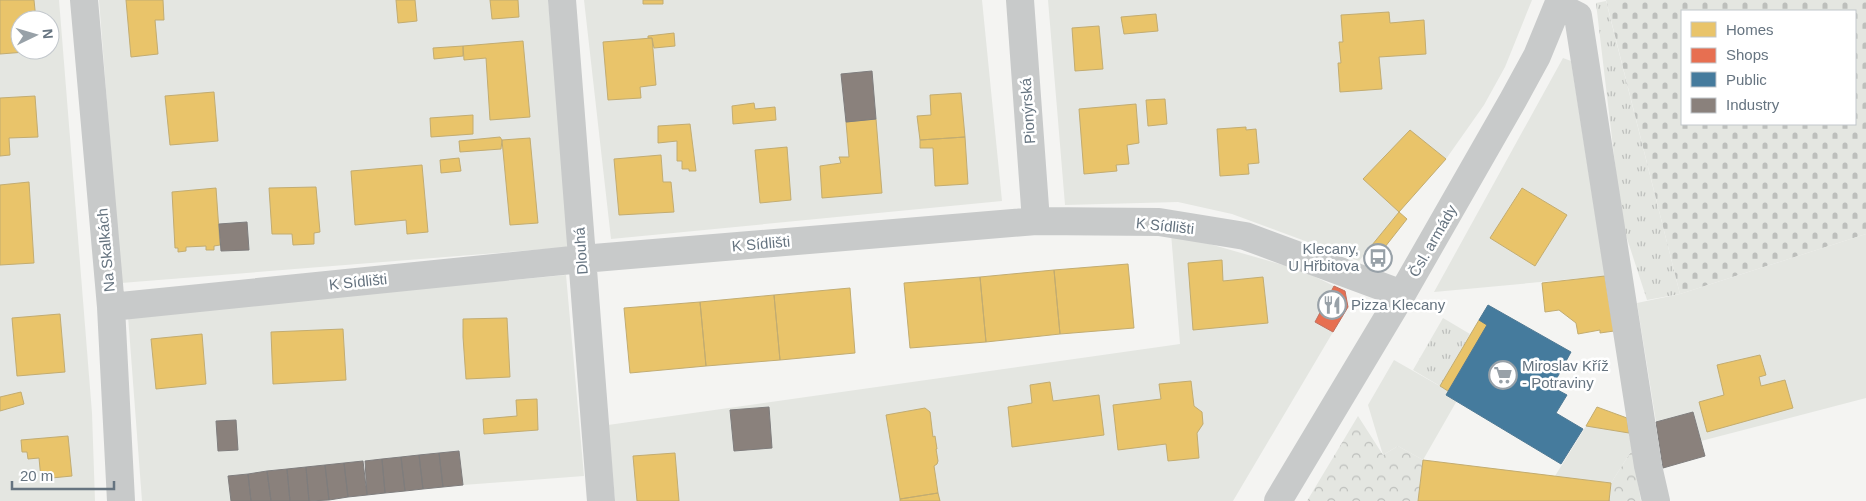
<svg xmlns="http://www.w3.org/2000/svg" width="1866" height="501" font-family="Helvetica,sans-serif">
  <defs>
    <pattern id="grass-tufts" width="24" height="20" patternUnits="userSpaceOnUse" patternTransform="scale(1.25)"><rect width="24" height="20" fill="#e4e6e1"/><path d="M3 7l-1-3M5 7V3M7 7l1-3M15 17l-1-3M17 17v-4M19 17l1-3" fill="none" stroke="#bdbfbc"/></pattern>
    <pattern id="cemetery-stones" width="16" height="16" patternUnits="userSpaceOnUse" patternTransform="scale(1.25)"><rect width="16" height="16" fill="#e4e6e1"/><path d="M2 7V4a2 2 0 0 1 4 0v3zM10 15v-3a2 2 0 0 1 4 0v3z" fill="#bdbfbc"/></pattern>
    <pattern id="park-crowns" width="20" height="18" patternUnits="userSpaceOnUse" patternTransform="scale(1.25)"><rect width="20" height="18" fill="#e4e6e1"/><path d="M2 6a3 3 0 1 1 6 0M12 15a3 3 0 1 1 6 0" fill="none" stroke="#bdbfbc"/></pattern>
  </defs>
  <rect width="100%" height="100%" fill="#f4f4f2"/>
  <path fill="url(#grass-tufts)" d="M 1606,1 L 1680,294 L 1647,300 L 1622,223 L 1596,3 Z
    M 1443,318 L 1470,334 L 1440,386 L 1413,370 Z"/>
  <path fill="url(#cemetery-stones)" fill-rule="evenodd" d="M 1606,0 L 1866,0 L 1866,234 L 1680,294 ZM 1682,11 L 1855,11 L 1855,124 L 1682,124 Z"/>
  <path fill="url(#park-crowns)" d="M 1358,416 L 1383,455 L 1398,446 L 1423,460 L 1418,501 L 1307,501 Z
    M 1632,450 L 1641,501 L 1609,501 L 1611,483 Z"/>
  <path fill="#e4e6e1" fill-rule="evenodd" d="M 0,0 L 59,0 L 92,413 L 95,501 L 0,501 ZM 20,20 L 50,20 L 50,50 L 20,50 Z
    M 99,0 L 548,0 L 571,247 L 121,283 Z
    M 584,0 L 982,0 L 1002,201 L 611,239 Z
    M 1048,0 L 1532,0 L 1505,67 L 1484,105 L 1446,159 L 1410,131 L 1363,179 L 1399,212 L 1359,261 L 1232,214 L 1178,202 L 1065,205 Z
    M 1563,58 L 1571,61 L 1605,276 L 1434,292 ZM 1521,188 L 1567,215 L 1535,266 L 1490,238 Z
    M 1171,233 L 1301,270 L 1334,286 L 1315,322 L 1333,332 L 1233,501 L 615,501 L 608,425 L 1180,344 Z
    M 1866,234 L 1866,398 L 1701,441 L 1693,412 L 1656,422 L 1637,303 L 1680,294 Z
    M 566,275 L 584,476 L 463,485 L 459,451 L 228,476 L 231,501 L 142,501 L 128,316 Z
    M 1394,360 L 1459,397 L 1423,460 L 1398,446 L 1383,455 L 1368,405 Z
    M 1586,426 L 1629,433 L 1632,450 L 1611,483 L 1555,476 Z"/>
  <path fill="#e9c46a" stroke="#c2ac71" d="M 0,0 L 34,0 L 36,20 L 20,20 L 20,50 L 38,51 L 0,54 Z
    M 126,0 L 163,0 L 164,20 L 155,20 L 158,54 L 131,57 Z
    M 396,0 L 415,0 L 417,21 L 398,23 Z
    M 490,0 L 518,0 L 519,17 L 492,19 Z
    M 643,0 L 663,0 L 663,4 L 643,4 Z
    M 1389,12 L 1390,23 L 1424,20 L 1426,54 L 1379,57 L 1382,89 L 1340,92 L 1338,63 L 1341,63 L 1339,42 L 1343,42 L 1341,15 Z
    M 1156,14 L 1158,31 L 1124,34 L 1121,17 Z
    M 1099,26 L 1103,69 L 1075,71 L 1072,28 Z
    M 674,33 L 675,46 L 654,48 L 652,38 L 648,38 L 648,36 Z
    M 652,38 L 656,85 L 640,87 L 641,98 L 608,100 L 603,42 Z
    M 523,41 L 530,117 L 490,120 L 486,58 L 464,60 L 463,46 Z
    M 463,46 L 463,56 L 434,59 L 433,48 Z
    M 214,92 L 218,141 L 170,145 L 165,96 Z
    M 961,93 L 965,137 L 920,140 L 917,116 L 931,115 L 930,95 Z
    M 35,96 L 38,137 L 9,138 L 10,155 L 0,156 L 0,98 Z
    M 1165,99 L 1167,124 L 1148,126 L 1146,100 Z
    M 754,103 L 755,109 L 775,107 L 776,120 L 733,124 L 732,106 Z
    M 1136,104 L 1139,143 L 1127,145 L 1129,164 L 1116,165 L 1117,171 L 1084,174 L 1079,109 Z
    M 473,115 L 473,134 L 431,137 L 430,118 Z
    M 876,119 L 882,193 L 822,198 L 820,166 L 841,163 L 839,157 L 849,157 L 846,122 Z
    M 690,124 L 696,171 L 689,171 L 689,169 L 682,169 L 682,161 L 677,161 L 677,141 L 658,143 L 658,126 Z
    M 1246,127 L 1246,130 L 1256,129 L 1259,163 L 1248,164 L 1249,174 L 1220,176 L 1217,129 Z
    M 1410,130 L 1446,159 L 1399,212 L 1363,179 Z
    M 500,137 L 502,140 L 501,149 L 460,152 L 459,141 Z
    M 965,137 L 968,184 L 935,186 L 933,148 L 920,148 L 920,140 Z
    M 530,138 L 538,223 L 510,225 L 502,140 Z
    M 787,147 L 791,200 L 760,203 L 755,150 Z
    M 661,155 L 663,182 L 671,182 L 674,212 L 619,215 L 614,159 Z
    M 459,158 L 461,171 L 441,173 L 440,160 Z
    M 422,165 L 428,232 L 407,234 L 406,220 L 355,225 L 351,171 Z
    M 29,182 L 34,263 L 0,265 L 0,185 Z
    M 316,187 L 320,232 L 314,233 L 314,244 L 293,245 L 292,234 L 272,234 L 269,188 Z
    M 216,188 L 220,245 L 214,246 L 214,250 L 206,250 L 206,246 L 186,247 L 186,251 L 178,252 L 178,248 L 175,248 L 172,192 Z
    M 1522,188 L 1567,215 L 1535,266 L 1490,238 Z
    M 1399,212 L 1407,219 L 1381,252 L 1372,245 Z
    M 1222,260 L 1223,281 L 1263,277 L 1268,323 L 1193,330 L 1188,263 Z
    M 1128,264 L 1134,328 L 1060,334 L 1054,270 Z
    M 1054,270 L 1060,334 L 986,342 L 980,277 Z
    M 1605,276 L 1614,331 L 1600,333 L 1600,330 L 1578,334 L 1576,323 L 1559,310 L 1545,312 L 1542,283 Z
    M 980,277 L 986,342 L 910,348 L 904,283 Z
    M 850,288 L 855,353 L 780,360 L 774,295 Z
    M 774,295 L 780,360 L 706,366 L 700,302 Z
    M 700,302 L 706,366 L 630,373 L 624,308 Z
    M 60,314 L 65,372 L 17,376 L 12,318 Z
    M 507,318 L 510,377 L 466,379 L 463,337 L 463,319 Z
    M 1479,320 L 1487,325 L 1448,391 L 1440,386 Z
    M 343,329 L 346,380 L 273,384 L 271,332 Z
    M 202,334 L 206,384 L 156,389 L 151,339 Z
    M 1760,355 L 1766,375 L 1759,377 L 1761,386 L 1785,380 L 1793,408 L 1707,432 L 1699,402 L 1724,395 L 1717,365 Z
    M 1191,381 L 1194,406 L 1202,412 L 1203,424 L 1197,433 L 1199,458 L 1168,461 L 1166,444 L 1118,450 L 1113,405 L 1161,399 L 1159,384 Z
    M 1050,382 L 1053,401 L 1099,395 L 1104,435 L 1012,447 L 1008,407 L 1032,403 L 1030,385 Z
    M 21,392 L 24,404 L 0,411 L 0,397 Z
    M 537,399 L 538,430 L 484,434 L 483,419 L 517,416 L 516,400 Z
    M 1597,407 L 1627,418 L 1629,433 L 1586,426 Z
    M 925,408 L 930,412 L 933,437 L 935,436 L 937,449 L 936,449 L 938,461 L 937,464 L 934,466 L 938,493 L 900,499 L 886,415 Z
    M 68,436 L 72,476 L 41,479 L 39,458 L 28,459 L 27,452 L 22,452 L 21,440 Z
    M 675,453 L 679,501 L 637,501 L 633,456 Z
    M 1423,460 L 1611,483 L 1609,501 L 1418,501 Z
    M 938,493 L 940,501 L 900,501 L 900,499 Z"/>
  <path fill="#e76f51" stroke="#c0705f" d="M 1334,286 L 1345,291 L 1348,307 L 1333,332 L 1315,322 Z"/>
  <path fill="#457b9d" stroke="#4f7994" d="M 1488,305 L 1571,352 L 1552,387 L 1567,395 L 1556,413 L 1583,429 L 1561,464 L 1446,395 L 1487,325 L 1479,320 Z"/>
  <path fill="#8a817c" stroke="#7f7d7d" d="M 872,71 L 876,119 L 846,122 L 841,74 Z
    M 247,222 L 249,250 L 221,251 L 219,224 Z
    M 769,407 L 772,448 L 734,451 L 730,410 Z
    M 1693,412 L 1705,456 L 1663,468 L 1656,422 Z
    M 236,420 L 238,450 L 218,451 L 216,421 Z
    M 459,451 L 463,485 L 443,487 L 439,453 Z
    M 439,453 L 443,487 L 423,489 L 419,455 Z
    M 419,455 L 423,489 L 405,491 L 401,457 Z
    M 401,457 L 405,491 L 385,493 L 382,459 Z
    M 382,459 L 385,493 L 367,495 L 365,461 Z
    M 363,461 L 367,495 L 348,497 L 344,463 Z
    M 344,463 L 348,497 L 329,500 L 325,465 Z
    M 325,465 L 329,500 L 309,501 L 306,467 Z
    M 306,467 L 309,501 L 290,501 L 287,469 Z
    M 287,469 L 290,501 L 271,501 L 267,471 Z
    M 267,471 L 271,501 L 251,501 L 248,474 Z
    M 248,474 L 251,501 L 231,501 L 228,476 Z"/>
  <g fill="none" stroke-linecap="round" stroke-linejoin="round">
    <path stroke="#c8caca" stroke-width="28" d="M 84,0 L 111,307 L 121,501
      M 562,0 L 601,501
      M 1020,0 L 1036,221
      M 1558,6 L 1578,16 L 1648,466 L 1656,501
      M 111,307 L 582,259 L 1036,221 L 1159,222 L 1245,236 L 1402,294
      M 1278,501 L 1402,294 L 1513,100 L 1537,56 L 1560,0"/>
  </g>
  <defs>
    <symbol id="bus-ring" viewBox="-11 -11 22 22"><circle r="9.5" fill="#fff" stroke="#98a1a8" stroke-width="1.5"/><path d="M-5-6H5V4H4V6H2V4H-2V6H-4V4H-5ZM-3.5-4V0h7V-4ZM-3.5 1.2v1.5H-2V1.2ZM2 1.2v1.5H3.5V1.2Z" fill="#98a1a8"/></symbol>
    <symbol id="restaurant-ring" viewBox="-11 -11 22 22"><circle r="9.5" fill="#fff" stroke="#98a1a8" stroke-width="1.5"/><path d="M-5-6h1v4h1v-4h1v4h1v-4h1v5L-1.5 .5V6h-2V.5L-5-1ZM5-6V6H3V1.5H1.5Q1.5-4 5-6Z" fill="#98a1a8"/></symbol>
    <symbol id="supermarket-ring" viewBox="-11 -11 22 22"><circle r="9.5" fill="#fff" stroke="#98a1a8" stroke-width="1.5"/><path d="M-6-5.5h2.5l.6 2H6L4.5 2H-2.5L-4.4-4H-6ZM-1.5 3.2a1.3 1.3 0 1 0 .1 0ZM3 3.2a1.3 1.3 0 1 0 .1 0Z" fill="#98a1a8"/></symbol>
  </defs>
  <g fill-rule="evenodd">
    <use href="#bus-ring" x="1362" y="242" width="32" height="32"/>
    <use href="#restaurant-ring" x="1316" y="289" width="32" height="32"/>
    <use href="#supermarket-ring" x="1487" y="359" width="32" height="32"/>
  </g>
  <g text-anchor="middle" stroke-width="5" stroke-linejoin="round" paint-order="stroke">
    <g font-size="15" fill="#667480" stroke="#fff">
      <text transform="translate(1028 111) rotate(-94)" y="5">Pionýrská</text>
      <text transform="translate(1165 226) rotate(6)" y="5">K Sídlišti</text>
      <text transform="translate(1433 241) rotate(-60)" y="5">Čsl. armády</text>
      <text transform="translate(761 244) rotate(-5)" y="5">K Sídlišti</text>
      <text transform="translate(106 250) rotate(-95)" y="5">Na Skalkách</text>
      <text transform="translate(581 251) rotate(-94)" y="5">Dlouhá</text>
      <text transform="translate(358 282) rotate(-6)" y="5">K Sídlišti</text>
    </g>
    <g font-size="15" fill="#667480" stroke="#fff" text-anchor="start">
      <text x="1359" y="254" text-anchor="end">Klecany,<tspan x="1359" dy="17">U Hřbitova</tspan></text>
      <text x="1351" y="310">Pizza Klecany</text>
      <text x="1522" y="371">Miroslav Kříž<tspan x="1522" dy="17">- Potraviny</tspan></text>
    </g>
  </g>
  <rect x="1681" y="10" width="175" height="115" fill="#ffffff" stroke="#c2c7cc"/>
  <rect x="1691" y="22" width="25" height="15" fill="#e9c46a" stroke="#c2c7cc"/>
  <text x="1726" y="35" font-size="15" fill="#667480">Homes</text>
  <rect x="1691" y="48" width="25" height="15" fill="#e76f51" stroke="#c2c7cc"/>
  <text x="1726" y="60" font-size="15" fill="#667480">Shops</text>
  <rect x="1691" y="72" width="25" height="15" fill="#457b9d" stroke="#c2c7cc"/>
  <text x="1726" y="85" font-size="15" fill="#667480">Public</text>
  <rect x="1691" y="98" width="25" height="15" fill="#8a817c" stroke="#c2c7cc"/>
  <text x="1726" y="110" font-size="15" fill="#667480">Industry</text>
  <g transform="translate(35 35) rotate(85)"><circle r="24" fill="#ffffff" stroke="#c2c7cc"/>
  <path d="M0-4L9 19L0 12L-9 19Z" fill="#98a1a8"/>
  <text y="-8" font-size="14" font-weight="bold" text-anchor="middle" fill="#667480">N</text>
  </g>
  <path d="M12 481v8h102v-8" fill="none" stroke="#667480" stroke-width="2.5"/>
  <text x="20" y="481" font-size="15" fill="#667480" stroke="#ffffff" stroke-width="4" paint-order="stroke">20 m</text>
</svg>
